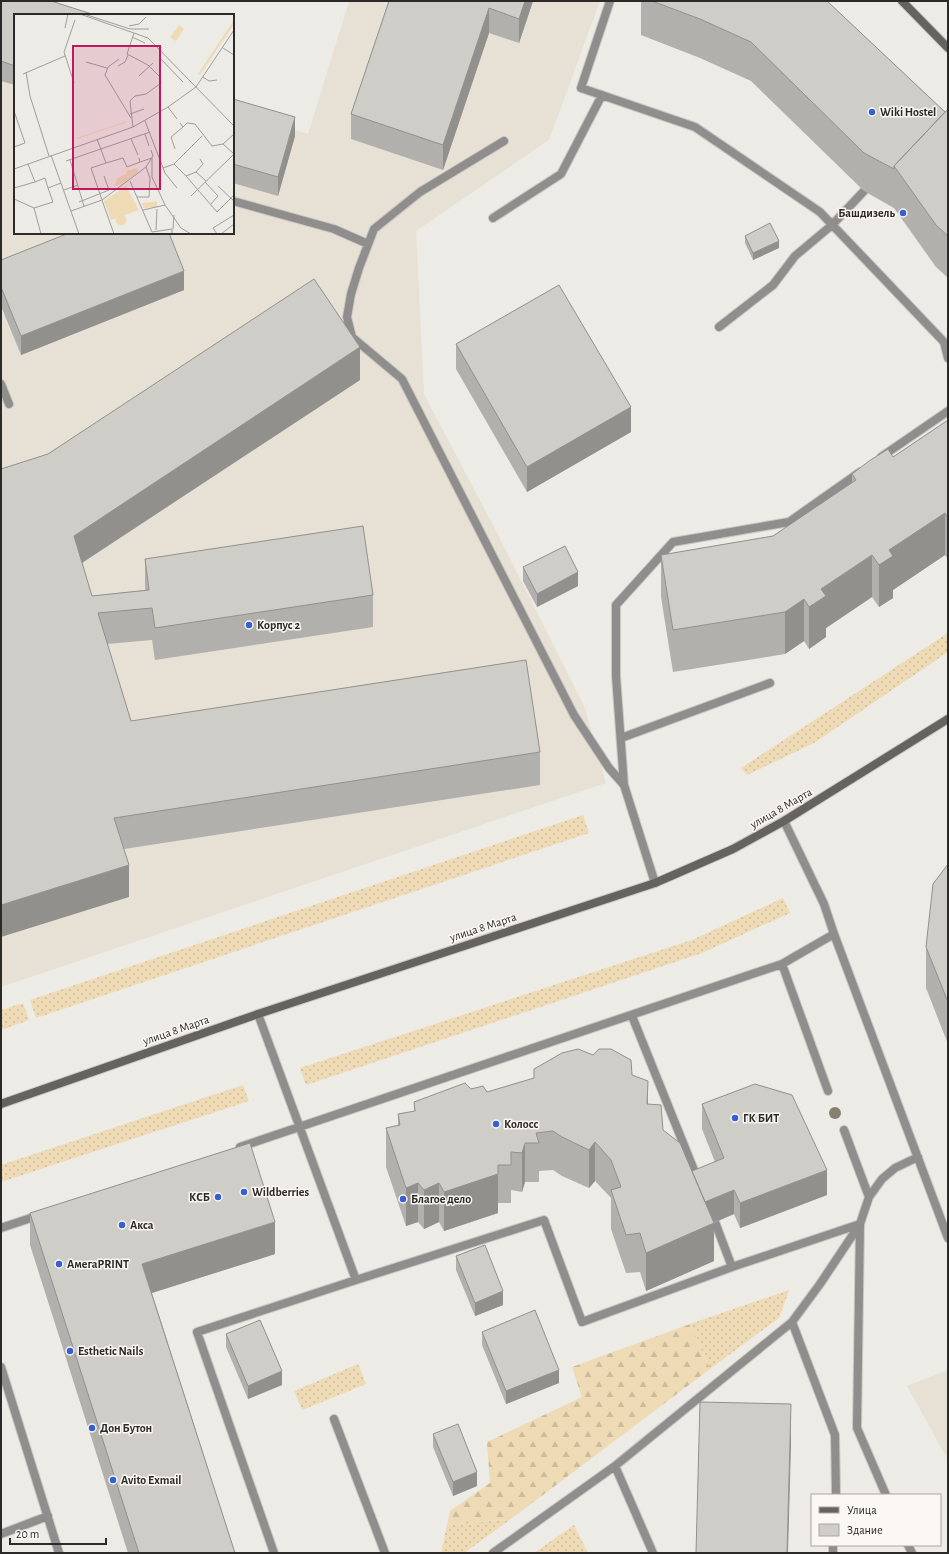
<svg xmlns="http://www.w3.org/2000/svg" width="949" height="1554" font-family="'Alegreya Sans',sans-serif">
  <defs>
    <pattern id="grass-dots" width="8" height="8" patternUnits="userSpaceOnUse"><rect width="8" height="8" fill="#eedbb5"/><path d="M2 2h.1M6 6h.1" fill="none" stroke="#ccbc9c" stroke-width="1.8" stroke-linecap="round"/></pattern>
    <pattern id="forest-firs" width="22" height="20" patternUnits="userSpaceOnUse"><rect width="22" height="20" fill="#eedbb5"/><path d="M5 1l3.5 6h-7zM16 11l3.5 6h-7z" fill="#ccbc9c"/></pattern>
  </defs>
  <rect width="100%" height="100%" fill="#edebe6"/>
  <path fill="#e7e1d5" d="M 1,1 L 15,15 L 15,233 L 233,233 L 233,111 L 308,134 L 349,1 L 600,1 L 549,140 L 416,231 L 424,394 L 494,527 L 585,708 L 606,783 L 1,987 Z
    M 948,1370 L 948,1460 L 907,1386 Z"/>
  <path fill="url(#grass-dots)" d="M 948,633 L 948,652 L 814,743 L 747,775 L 741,768 Z
    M 583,815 L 589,833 L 36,1018 L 30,1000 Z
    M 783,898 L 790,913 L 702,953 L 306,1085 L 300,1068 L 692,940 Z
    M 23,1003 L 29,1020 L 1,1030 L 1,1010 Z
    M 243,1085 L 249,1101 L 1,1182 L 1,1165 Z
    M 789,1290 L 779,1318 L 710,1369 L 690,1324 Z
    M 358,1364 L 366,1384 L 302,1410 L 294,1391 Z
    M 511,1519 L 464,1553 L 441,1553 L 447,1525 Z
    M 574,1525 L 588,1553 L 534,1553 Z"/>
  <path fill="url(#forest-firs)" d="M 690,1324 L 710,1369 L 511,1519 L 447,1525 L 450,1511 L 490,1483 L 487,1442 L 582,1397 L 572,1367 Z"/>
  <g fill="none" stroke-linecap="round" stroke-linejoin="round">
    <defs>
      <path id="lane" d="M 610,1 L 581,88 L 695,127 L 820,212 L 944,342 L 948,358
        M 504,141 L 420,192 L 374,229 L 359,268 L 351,294 L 347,317 L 352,337 L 402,379 L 574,715 L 609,768 L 624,785
        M 233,201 L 334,229 L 368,244
        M 493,218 L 561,174 L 602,95
        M 719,327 L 773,285 L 795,256 L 832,225 L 864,191
        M 1,384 L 9,404
        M 881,457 L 948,411
        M 621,738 L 770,683
        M 784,821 L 824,904 L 834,934 L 948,1238
        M 655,883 L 624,785 L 616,676 L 616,605 L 673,542 L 789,522 L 860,472
        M 782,964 L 828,1091
        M 258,1014 L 356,1280 L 197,1332 L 274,1553
        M 632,1016 L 698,1180
        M 240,1147 L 782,964 L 834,934
        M 869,1197 L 882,1179 L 895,1168 L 918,1157
        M 1,1228 L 40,1215
        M 732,1267 L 860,1224 L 857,1428 L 886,1495
        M 356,1280 L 544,1220 L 582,1322 L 732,1267 L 715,1222
        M 792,1322 L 835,1435 L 836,1495
        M 1,1367 L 59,1553
        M 334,1419 L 385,1553
        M 615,1466 L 653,1553
        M 1,1534 L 48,1516
        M 908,1545 L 912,1553
        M 493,1553 L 615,1466 L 792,1322 L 820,1284 L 860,1224 L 869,1197 L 844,1130
        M 833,1553 L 833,1545"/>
      <path id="secondary" d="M 902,1 L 948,48
        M 1,1104 L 258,1014 L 655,883 L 733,849 L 784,821 L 948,719"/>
    </defs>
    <use href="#lane" stroke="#cac8c4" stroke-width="10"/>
    <use href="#secondary" stroke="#cac8c4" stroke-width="10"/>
    <use href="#lane" stroke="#8f8e8c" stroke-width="8"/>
    <use href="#secondary" stroke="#646360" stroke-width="8"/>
  </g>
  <circle fill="#88806f" cx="835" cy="1113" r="6"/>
  <path fill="#b2b0ac" d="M 1,1 L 15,15 L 15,85 L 1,81 Z
    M 389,1 L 533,1 L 519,43 L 489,33 L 443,170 L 351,139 L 351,114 Z
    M 641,1 L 827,1 L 945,112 L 948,111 L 948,278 L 936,267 L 894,208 L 864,191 L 751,81 L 700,58 L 641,35 Z
    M 233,99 L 295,136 L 278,196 L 233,183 Z
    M 745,236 L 779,248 L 753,260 L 745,243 Z
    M 1,260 L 184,290 L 21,355 L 1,306 Z
    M 456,344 L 631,432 L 527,492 L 456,369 Z
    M 360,380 L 82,563 L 92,596 L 145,590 L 145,559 L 373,595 L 373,627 L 155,660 L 152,640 L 107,644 L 131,721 L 540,752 L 540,785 L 124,849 L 129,897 L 1,469 Z
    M 948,420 L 948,559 L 945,555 L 893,590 L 893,598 L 879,607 L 872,597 L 826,628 L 826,637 L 809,649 L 804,641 L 785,654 L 673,672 L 661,597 L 661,555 L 773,536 L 852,483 L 852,474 L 893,457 Z
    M 523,567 L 578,586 L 537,607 L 523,581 Z
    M 948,864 L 948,1044 L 926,988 L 926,947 Z
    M 632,1075 L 663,1130 L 692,1171 L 715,1162 L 702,1129 L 702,1104 L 827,1195 L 740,1228 L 734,1214 L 714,1223 L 714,1261 L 646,1291 L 640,1272 L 626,1273 L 611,1229 L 611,1198 L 595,1181 L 589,1188 L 562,1176 L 553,1170 L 539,1171 L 539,1182 L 525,1182 L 522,1192 L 511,1190 L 511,1203 L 498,1203 L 498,1213 L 444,1231 L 439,1222 L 424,1229 L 418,1222 L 406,1226 L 386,1167 L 386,1128 L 398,1125 L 398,1114 L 414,1111 L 414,1102 L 471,1089 L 487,1092 Z
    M 30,1213 L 275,1254 L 152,1293 L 235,1553 L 128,1553 L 30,1245 Z
    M 456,1256 L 503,1305 L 475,1316 L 456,1270 Z
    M 482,1332 L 559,1383 L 506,1404 L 482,1345 Z
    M 226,1334 L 282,1385 L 248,1399 L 226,1347 Z
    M 433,1434 L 477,1486 L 453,1496 L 433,1447 Z"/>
  <path fill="#91908c" d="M 525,1 L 533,1 L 519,43 L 519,19 Z
    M 489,8 L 489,33 L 443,170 L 443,145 Z
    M 295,117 L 295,136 L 278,196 L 278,177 Z
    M 779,241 L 779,248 L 753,260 L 753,253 Z
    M 184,271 L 184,290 L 21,355 L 21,336 Z
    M 360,347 L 360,380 L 74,568 L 74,536 Z
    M 631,407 L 631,432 L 527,492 L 527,467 Z
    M 945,513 L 945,555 L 893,590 L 893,598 L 879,607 L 879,565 L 889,550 Z
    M 872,555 L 872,597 L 826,628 L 826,637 L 809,649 L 809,607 L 821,589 Z
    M 578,572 L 578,586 L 537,607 L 537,594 Z
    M 804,599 L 804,641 L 785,654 L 785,612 Z
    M 129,865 L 129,897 L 1,937 L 1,905 Z
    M 648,1081 L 648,1120 L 647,1104 Z
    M 595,1142 L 595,1181 L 589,1188 L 589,1150 Z
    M 525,1143 L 525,1182 L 522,1192 L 522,1153 Z
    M 827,1170 L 827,1195 L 740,1228 L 740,1203 Z
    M 498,1174 L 498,1213 L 444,1231 L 444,1192 Z
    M 418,1183 L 418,1222 L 406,1226 L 406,1188 Z
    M 439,1183 L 439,1222 L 424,1229 L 424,1190 Z
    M 734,1190 L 734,1214 L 700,1228 L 700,1204 Z
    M 275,1222 L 275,1254 L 142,1296 L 142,1264 Z
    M 714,1223 L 714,1261 L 646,1291 L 646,1253 Z
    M 503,1291 L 503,1305 L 475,1316 L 475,1303 Z
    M 559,1370 L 559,1383 L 506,1404 L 506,1391 Z
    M 282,1371 L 282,1385 L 248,1399 L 248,1386 Z
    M 791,1404 L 791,1445 L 788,1553 L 787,1553 Z
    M 477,1472 L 477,1486 L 453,1496 L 453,1482 Z"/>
  <path fill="#cfcdc8" stroke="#91908c" d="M 1,1 L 51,1 L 95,15 L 15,15 L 15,66 L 1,61 Z
    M 389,1 L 525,1 L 519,19 L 489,8 L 443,145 L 351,114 Z
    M 652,1 L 827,1 L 945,112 L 894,166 L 894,169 L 864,153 L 751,42 L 700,19 Z
    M 233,99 L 295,117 L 278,177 L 233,164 Z
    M 947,110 L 948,111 L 948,236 L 936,225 L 894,166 Z
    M 770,223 L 779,241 L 753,253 L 745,236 Z
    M 69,233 L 169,233 L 184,271 L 21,336 L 1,287 L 1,260 Z
    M 314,279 L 360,347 L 74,536 L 92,596 L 149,590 L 145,559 L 363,526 L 373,595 L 155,628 L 152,608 L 98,613 L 131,721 L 526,660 L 540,752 L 114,818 L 129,865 L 1,905 L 1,469 L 48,454 Z
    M 559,285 L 631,407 L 527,467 L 456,344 Z
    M 948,420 L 948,518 L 945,513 L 889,550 L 893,556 L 879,565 L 872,555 L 821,589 L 826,596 L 809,607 L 804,599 L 785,612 L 673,630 L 661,555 L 773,536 L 856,480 L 852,474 L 869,461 L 888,449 L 893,457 Z
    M 565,546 L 578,572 L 537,594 L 523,567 Z
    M 948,864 L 948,1002 L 926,947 L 933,884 Z
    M 578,1049 L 593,1055 L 599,1049 L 611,1049 L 631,1060 L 632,1075 L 648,1081 L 647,1104 L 661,1105 L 663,1130 L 680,1143 L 714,1223 L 646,1253 L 640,1233 L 626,1235 L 611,1190 L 621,1187 L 611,1160 L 595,1142 L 589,1150 L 562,1137 L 553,1131 L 536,1133 L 539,1143 L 525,1143 L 522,1153 L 511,1152 L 511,1165 L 498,1165 L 498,1174 L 444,1192 L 439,1183 L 424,1190 L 418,1183 L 406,1188 L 386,1128 L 400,1125 L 398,1114 L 415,1111 L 414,1102 L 465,1083 L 471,1089 L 483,1086 L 487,1092 L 534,1078 L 534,1069 L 562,1053 Z
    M 755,1084 L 792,1095 L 827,1170 L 740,1203 L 734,1190 L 705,1202 L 692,1171 L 724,1158 L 702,1104 Z
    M 250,1143 L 275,1222 L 142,1264 L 235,1553 L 139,1553 L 30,1213 Z
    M 485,1245 L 503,1291 L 475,1303 L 456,1256 Z
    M 535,1310 L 559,1370 L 506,1391 L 482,1332 Z
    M 260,1320 L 282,1371 L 248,1386 L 226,1334 Z
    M 700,1402 L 791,1404 L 787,1553 L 696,1553 Z
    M 458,1424 L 477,1472 L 453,1482 L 433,1434 Z"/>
  <g fill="#3560d0" stroke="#fbf8f3" stroke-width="1.5">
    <circle cx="872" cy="112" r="4"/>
    <circle cx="903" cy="213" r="4"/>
    <circle cx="249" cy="625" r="4"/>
    <circle cx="735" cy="1118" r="4"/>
    <circle cx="496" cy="1124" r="4"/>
    <circle cx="244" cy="1192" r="4"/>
    <circle cx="218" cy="1197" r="4"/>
    <circle cx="403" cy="1199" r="4"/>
    <circle cx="122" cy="1225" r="4"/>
    <circle cx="59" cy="1264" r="4"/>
    <circle cx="70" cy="1351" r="4"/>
    <circle cx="92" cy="1428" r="4"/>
    <circle cx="113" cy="1480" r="4"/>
  </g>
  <g text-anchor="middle" stroke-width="3" stroke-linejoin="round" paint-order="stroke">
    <g font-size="12" font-weight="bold" fill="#2b2a28" stroke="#fbf8f3" text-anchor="start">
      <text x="880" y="116">Wiki Hostel</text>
      <text x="895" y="217" text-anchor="end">Башдизель</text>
      <text x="257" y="629">Корпус 2</text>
      <text x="743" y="1122">ГК БИТ</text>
      <text x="504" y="1128">Колосс</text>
      <text x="252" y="1196">Wildberries</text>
      <text x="210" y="1201" text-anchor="end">КСБ</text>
      <text x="411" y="1203">Благое дело</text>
      <text x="130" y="1229">Акса</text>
      <text x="67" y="1268">АмегаPRINT</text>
      <text x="78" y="1355">Esthetic Nails</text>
      <text x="100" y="1432">Дон Бутон</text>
      <text x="121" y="1484">Avito Exmail</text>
    </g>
    <g font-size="12" fill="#2b2a28" stroke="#fbf8f3">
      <text transform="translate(781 808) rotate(-30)" y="4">улица 8 Марта</text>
      <text transform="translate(483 927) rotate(-18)" y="4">улица 8 Марта</text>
      <text transform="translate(176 1030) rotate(-19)" y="4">улица 8 Марта</text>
    </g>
  </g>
  <g transform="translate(14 14)">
    <rect width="220" height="220" fill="#edebe6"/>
    <path d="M 220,6 L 220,10 L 186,61 L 184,60 ZM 113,107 L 113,108 L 63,125 L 62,124 ZM 112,172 L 125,196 L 97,206 L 90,187 Z" fill="#eedbb5"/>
    <path d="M 165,11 L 170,15 L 162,27 L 156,23 ZM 123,154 L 124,158 L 106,171 L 100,172 L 104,164 L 112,160 L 112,157 Z" fill="#eedbb5"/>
    <path d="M 143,187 L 143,193 L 129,194 L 128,189 ZM101.5 206a5.5 5.5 0 1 1 11 0a5.5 5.5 0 1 1-11 0Z" fill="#eedbb5"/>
    <path fill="none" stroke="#9f9e9a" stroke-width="1" d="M 66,0 L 134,24 L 220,112M 70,0 L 116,15 L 135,15M 115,12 L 125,10 L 132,3M 51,14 L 54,0M 118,23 L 131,29M 209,34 L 220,41M 145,43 L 169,68M 105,45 L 94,53 L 91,61 L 117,104M 72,48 L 93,54M 104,52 L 111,48 L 114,41M 12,58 L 16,82 L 35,142M 9,60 L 51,42M 125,62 L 139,49M 189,63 L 195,67 L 203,66M 60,69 L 50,38 L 61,6M 154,93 L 163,105M 0,97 L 11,129 L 0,133M 116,100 L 130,95M 131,107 L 151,159 L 163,174M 119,113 L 116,87 L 121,82 L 132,80 L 147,69 L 146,63 L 134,51 L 113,40 L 120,19M 169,113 L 173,109 L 181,110 L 198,132 L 209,130 L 220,120M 131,120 L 135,132M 83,125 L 92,149 L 77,154 L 88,186 L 132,153 L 139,142 L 137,136M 117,125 L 124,141M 209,130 L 220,140M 161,135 L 157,123 L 169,113 L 166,109M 37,141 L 65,220M 56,146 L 70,192M 52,147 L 136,118M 126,148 L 138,144 L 138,163 L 151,191 L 167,214 L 177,220M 92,149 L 109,144 L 113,153 L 126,148 L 125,144M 14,150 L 21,168 L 31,164 L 34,174 L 47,169M 160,150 L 172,162M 149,154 L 160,150 L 188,122M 0,155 L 119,113 L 154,93 L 182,73 L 220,16M 182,158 L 189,150 L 186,145M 116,167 L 138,218 L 158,215 L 158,220M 192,167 L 182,158 L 172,162 L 203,198 L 220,181M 191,168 L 204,182 L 197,190M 204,172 L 220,187M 0,174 L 21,168M 50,176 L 64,171M 177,182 L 220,140M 123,183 L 135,183 L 136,164 L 132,153M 0,185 L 20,194M 65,188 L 95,176 L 90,162M 129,196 L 151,191M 57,197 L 88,186 L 100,220M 159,215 L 160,201M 142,216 L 143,195M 27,220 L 20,194 L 39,188 L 34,174M 203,220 L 199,214 L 220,201M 207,220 L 220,210"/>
    <path fill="#c2185b" fill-opacity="0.15" stroke="#c2185b" stroke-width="2" d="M 59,32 L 146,32 L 146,175 L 59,175 Z"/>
    <rect width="220" height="220" fill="none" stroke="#2b2a28" stroke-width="2"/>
  </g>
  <rect width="949" height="1554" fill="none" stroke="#2b2a28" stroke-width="4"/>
  <rect x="811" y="1494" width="130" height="52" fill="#fbf8f3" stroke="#a8a6a2"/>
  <rect x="819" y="1507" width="20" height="6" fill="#646360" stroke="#a8a6a2"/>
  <text x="847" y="1514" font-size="12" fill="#2b2a28">Улица</text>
  <rect x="819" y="1524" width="20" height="12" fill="#cfcdc8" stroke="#a8a6a2"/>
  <text x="847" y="1534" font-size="12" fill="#2b2a28">Здание</text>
  <path d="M10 1538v6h96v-6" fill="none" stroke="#2b2a28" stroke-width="2"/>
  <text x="16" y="1538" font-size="12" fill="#2b2a28" stroke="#fbf8f3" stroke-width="3" paint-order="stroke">20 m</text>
</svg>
